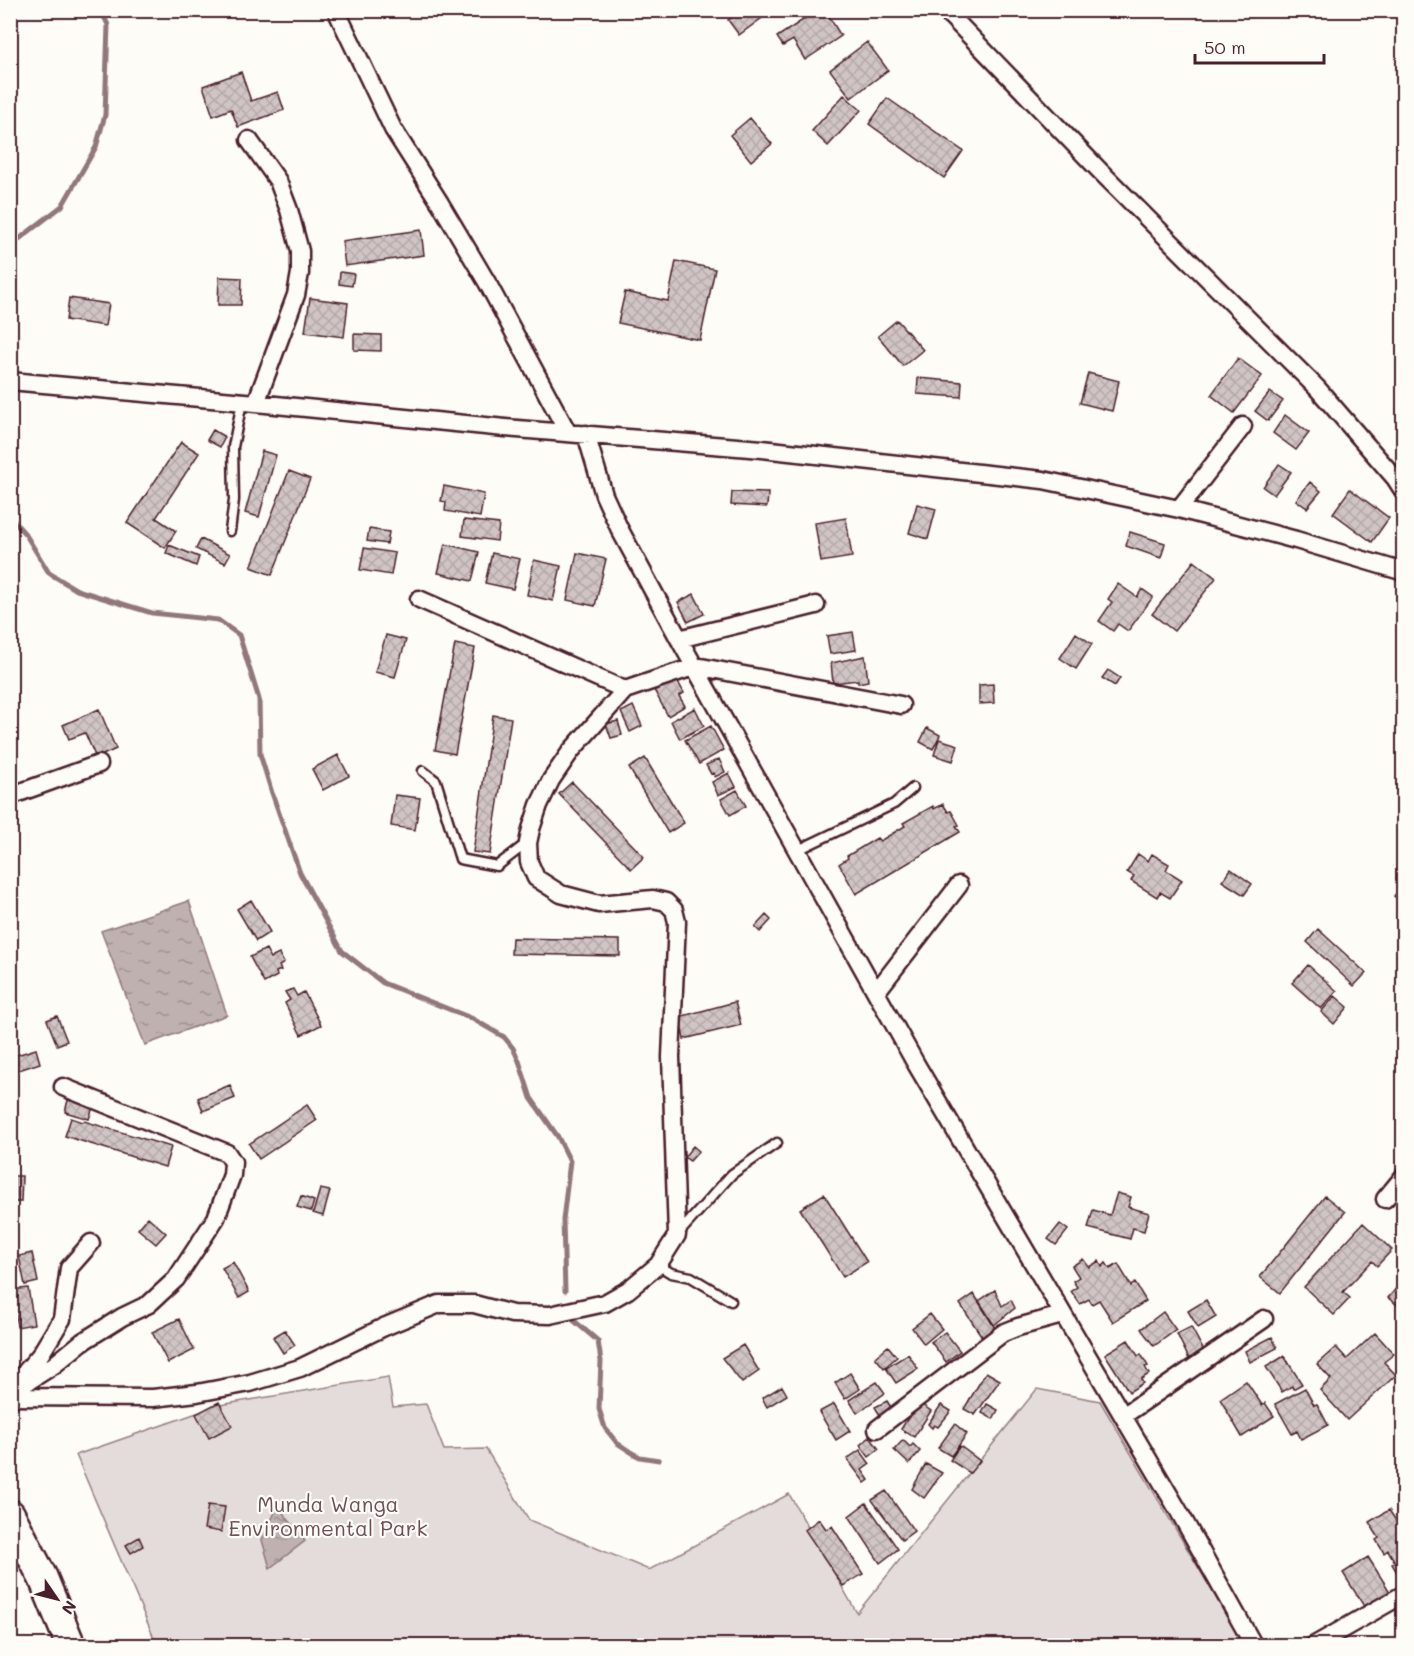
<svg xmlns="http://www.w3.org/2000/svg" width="1414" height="1656" font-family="Mali,sans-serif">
  <defs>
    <pattern id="water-ripples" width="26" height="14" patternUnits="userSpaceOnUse" patternTransform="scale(1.5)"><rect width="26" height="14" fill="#c0b1b1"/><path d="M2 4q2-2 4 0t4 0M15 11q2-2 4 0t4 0" fill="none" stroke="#9e8f90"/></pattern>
    <pattern id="building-cross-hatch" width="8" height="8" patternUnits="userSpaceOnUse" patternTransform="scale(1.5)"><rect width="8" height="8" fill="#d0c5c4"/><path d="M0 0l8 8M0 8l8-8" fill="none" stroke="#b4a9a9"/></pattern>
  </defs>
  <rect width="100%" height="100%" fill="#fdfcf7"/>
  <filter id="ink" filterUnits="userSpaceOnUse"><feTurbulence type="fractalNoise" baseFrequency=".0167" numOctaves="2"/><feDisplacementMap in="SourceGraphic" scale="12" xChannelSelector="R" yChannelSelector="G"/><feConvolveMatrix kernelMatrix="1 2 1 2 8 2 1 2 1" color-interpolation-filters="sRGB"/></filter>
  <g filter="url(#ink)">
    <path fill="#e3dcda" stroke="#967e82" stroke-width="1.5" d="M 388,1377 L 393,1407 L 426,1404 L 444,1450 L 486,1449 L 529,1520 L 649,1570 L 789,1494 L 857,1613 L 1037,1389 L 1100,1401 L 1244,1645 L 157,1645 L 76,1455 L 220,1405 Z"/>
    <path fill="url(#water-ripples)" stroke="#91777b" stroke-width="1.5" d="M 189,901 L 227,1015 L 145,1045 L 101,931 Z
      M 278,1506 L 305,1541 L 270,1568 L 262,1540 Z"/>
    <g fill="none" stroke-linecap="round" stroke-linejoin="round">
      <path stroke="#91777b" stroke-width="5" d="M 10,246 L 62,206 L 96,147 L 105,115 L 108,25 L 101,10
        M 10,517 L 26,535 L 49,573 L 77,590 L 152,613 L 218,620 L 239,635 L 259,699 L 260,754 L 272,793 L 300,873 L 342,951 L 383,983 L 471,1018 L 504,1037 L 513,1048 L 519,1061 L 531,1098 L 558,1137 L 570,1161 L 563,1220 L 565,1291
        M 572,1319 L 598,1341 L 601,1361 L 599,1409 L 605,1428 L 617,1443 L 634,1454 L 640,1457 L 659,1460"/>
    </g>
    <path fill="url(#building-cross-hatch)" stroke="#4a1f2b" stroke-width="1.5" d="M 737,10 L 762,10 L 766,15 L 739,35 L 728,20 L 739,13 Z
      M 818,10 L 825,10 L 841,36 L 805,60 L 793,40 L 783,46 L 777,37 Z
      M 867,42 L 888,70 L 851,98 L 830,70 Z
      M 241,72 L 251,101 L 278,92 L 284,110 L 238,127 L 231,109 L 213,116 L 203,86 Z
      M 844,95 L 861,110 L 828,146 L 812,131 Z
      M 887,98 L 963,151 L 944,178 L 869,124 Z
      M 750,118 L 772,144 L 751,161 L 730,135 Z
      M 421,230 L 424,255 L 345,266 L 342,241 Z
      M 676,261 L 715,269 L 700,340 L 618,323 L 625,292 L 668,301 Z
      M 340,272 L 354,274 L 352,286 L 339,284 Z
      M 219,277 L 242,278 L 241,305 L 218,305 Z
      M 69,298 L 109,304 L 105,326 L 66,320 Z
      M 310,298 L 348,303 L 344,337 L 305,332 Z
      M 897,320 L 923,350 L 903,366 L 878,336 Z
      M 354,334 L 381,335 L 381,351 L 354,350 Z
      M 1238,358 L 1262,376 L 1234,413 L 1211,395 Z
      M 1088,373 L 1119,381 L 1112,411 L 1080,403 Z
      M 918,378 L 962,382 L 961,397 L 917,394 Z
      M 1270,392 L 1283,401 L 1268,421 L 1255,411 Z
      M 1285,415 L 1309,433 L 1296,450 L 1273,433 Z
      M 213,430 L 225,437 L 220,447 L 207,440 Z
      M 181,442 L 199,453 L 156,518 L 176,531 L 165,548 L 127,523 Z
      M 262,451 L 276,455 L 259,517 L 245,513 Z
      M 1279,464 L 1291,472 L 1274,495 L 1263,487 Z
      M 289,471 L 310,479 L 272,575 L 251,567 Z
      M 1310,482 L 1321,491 L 1307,508 L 1296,500 Z
      M 444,486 L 484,494 L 480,517 L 445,511 L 446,502 L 441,501 Z
      M 1350,489 L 1389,518 L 1372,542 L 1333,513 Z
      M 732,492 L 768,493 L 767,507 L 731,505 Z
      M 917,504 L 936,509 L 928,539 L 909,533 Z
      M 846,518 L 852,557 L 821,562 L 815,523 Z
      M 464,520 L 499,524 L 497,541 L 462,536 Z
      M 369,529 L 389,532 L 387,544 L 367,541 Z
      M 1130,532 L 1165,543 L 1161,558 L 1126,546 Z
      M 201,539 L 230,554 L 225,563 L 196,549 Z
      M 445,544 L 479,552 L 472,581 L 438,573 Z
      M 169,545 L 199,557 L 196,566 L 166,553 Z
      M 364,548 L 395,553 L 391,575 L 360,570 Z
      M 492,553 L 520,559 L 513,589 L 485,583 Z
      M 577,553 L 606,559 L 595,606 L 567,600 Z
      M 534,560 L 561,566 L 553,601 L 527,595 Z
      M 1194,561 L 1216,578 L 1174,631 L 1152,614 Z
      M 1118,584 L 1137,597 L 1142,589 L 1153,597 L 1128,631 L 1118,624 L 1113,631 L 1099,621 L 1112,602 L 1108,599 Z
      M 694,594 L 704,614 L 688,622 L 678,602 Z
      M 853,632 L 856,650 L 830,654 L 827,636 Z
      M 1076,633 L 1092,644 L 1076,669 L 1060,658 Z
      M 386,635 L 406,640 L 395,677 L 375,672 Z
      M 455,644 L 475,648 L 455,754 L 435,750 Z
      M 865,656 L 868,681 L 858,683 L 858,680 L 833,683 L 831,663 Z
      M 1108,670 L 1120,678 L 1115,686 L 1102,678 Z
      M 676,678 L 684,693 L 679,696 L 685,706 L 668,716 L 654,690 Z
      M 993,684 L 994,703 L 979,704 L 979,685 Z
      M 633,706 L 642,726 L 630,732 L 621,712 Z
      M 695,708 L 704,726 L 680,739 L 671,721 Z
      M 99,709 L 116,749 L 96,758 L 85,733 L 69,739 L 63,725 Z
      M 493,715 L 511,718 L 490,854 L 473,852 Z
      M 618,721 L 622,735 L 611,738 L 606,724 Z
      M 711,726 L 724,750 L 699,764 L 685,740 Z
      M 927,728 L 940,735 L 933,749 L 920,742 Z
      M 939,739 L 958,745 L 953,761 L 934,755 Z
      M 338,755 L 349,776 L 323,790 L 312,769 Z
      M 645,758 L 684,823 L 668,833 L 629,768 Z
      M 719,759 L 725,772 L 715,777 L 714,773 L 711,774 L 706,765 Z
      M 729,773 L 736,787 L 718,795 L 712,782 Z
      M 572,782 L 644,857 L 631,869 L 559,794 Z
      M 737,790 L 746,806 L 730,815 L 721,799 Z
      M 395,795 L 420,798 L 415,830 L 391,826 Z
      M 943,804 L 948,812 L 951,811 L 959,825 L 956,826 L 960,832 L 856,894 L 839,864 L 848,858 L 847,856 L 877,838 L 880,841 L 905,826 L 903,823 L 933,806 L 934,809 Z
      M 1138,854 L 1148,861 L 1152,854 L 1169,864 L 1166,870 L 1182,880 L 1170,898 L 1160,892 L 1157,897 L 1131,881 L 1134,876 L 1127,872 Z
      M 1231,869 L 1252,884 L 1244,895 L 1222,881 Z
      M 1404,883 L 1404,904 L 1394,896 Z
      M 251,900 L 270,932 L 256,941 L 237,909 Z
      M 766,915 L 771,920 L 760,932 L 755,927 Z
      M 1318,929 L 1366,973 L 1354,986 L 1307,942 Z
      M 512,938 L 620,940 L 620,956 L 511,954 Z
      M 266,949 L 271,958 L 279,954 L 284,963 L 279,966 L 281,970 L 276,972 L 277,976 L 264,983 L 250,957 Z
      M 1308,965 L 1337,991 L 1321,1009 L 1292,983 Z
      M 293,989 L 297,996 L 304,992 L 321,1025 L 301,1035 L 285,1003 L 290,1000 L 285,992 Z
      M 1335,996 L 1348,1007 L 1334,1024 L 1321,1012 Z
      M 735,1002 L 741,1025 L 684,1039 L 679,1017 Z
      M 57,1016 L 67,1041 L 57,1045 L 47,1020 Z
      M 36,1049 L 40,1063 L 10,1073 L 10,1057 Z
      M 230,1085 L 235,1098 L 203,1111 L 198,1098 Z
      M 68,1100 L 93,1107 L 89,1119 L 65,1112 Z
      M 307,1105 L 317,1120 L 259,1159 L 249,1144 Z
      M 71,1118 L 83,1122 L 84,1121 L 171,1147 L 165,1167 L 65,1136 Z
      M 693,1146 L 699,1151 L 690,1161 L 684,1157 Z
      M 10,1176 L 22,1176 L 21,1202 L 10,1202 Z
      M 320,1189 L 330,1191 L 323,1216 L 313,1213 Z
      M 1117,1193 L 1131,1197 L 1128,1207 L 1149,1213 L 1144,1231 L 1133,1228 L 1130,1239 L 1088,1228 L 1093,1210 L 1110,1215 Z
      M 824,1194 L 867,1262 L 843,1277 L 800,1209 Z
      M 301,1196 L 314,1201 L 311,1211 L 297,1207 Z
      M 1325,1196 L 1345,1212 L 1280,1293 L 1260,1277 Z
      M 148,1217 L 166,1233 L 156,1244 L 138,1229 Z
      M 1363,1223 L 1392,1250 L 1377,1266 L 1372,1261 L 1343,1292 L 1350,1298 L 1334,1315 L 1304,1287 Z
      M 1060,1224 L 1068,1230 L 1056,1245 L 1048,1239 Z
      M 32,1253 L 38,1282 L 25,1285 L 19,1256 Z
      M 1083,1259 L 1089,1267 L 1099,1261 L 1102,1267 L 1106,1263 L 1110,1269 L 1118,1264 L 1131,1286 L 1135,1283 L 1146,1301 L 1113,1322 L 1099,1300 L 1092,1304 L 1089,1299 L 1080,1304 L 1071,1291 L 1077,1287 L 1073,1281 L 1079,1277 L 1072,1266 Z
      M 233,1262 L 249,1292 L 239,1298 L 222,1268 Z
      M 1404,1279 L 1404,1310 L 1388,1298 Z
      M 28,1288 L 34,1324 L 17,1327 L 12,1290 Z
      M 995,1290 L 1002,1306 L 1011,1300 L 1015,1308 L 994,1325 L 979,1301 Z
      M 974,1294 L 996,1330 L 985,1341 L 960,1304 Z
      M 1206,1300 L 1216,1317 L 1198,1328 L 1188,1311 Z
      M 1163,1312 L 1176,1330 L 1154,1346 L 1141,1329 Z
      M 930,1314 L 942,1329 L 924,1344 L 912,1328 Z
      M 179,1319 L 194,1350 L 168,1363 L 152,1332 Z
      M 1191,1327 L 1205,1353 L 1190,1361 L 1177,1334 Z
      M 285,1330 L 295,1345 L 283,1353 L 273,1337 Z
      M 945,1332 L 960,1351 L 946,1362 L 931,1342 Z
      M 1375,1333 L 1394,1354 L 1384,1362 L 1396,1375 L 1347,1420 L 1320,1390 L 1331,1379 L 1317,1364 L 1336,1347 L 1347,1359 Z
      M 1272,1337 L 1277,1348 L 1250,1362 L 1245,1351 Z
      M 1128,1340 L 1138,1356 L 1141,1354 L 1148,1366 L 1145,1367 L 1149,1374 L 1141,1379 L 1143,1383 L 1129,1392 L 1105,1354 Z
      M 743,1345 L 759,1371 L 742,1383 L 722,1358 Z
      M 888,1346 L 897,1357 L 884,1368 L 875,1357 Z
      M 908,1354 L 918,1369 L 896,1383 L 886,1368 Z
      M 1284,1356 L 1302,1384 L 1293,1389 L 1292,1386 L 1282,1392 L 1266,1367 Z
      M 986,1372 L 1000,1380 L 975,1415 L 964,1409 Z
      M 850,1373 L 860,1389 L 845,1399 L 835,1383 Z
      M 1246,1381 L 1262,1405 L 1265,1403 L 1274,1416 L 1242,1437 L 1220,1399 Z
      M 877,1382 L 885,1393 L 857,1413 L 849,1400 Z
      M 782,1386 L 787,1395 L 767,1407 L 762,1398 Z
      M 1305,1388 L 1314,1405 L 1317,1404 L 1328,1425 L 1301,1439 L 1297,1431 L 1292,1434 L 1275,1404 Z
      M 887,1401 L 894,1412 L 883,1420 L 875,1407 Z
      M 219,1402 L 232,1426 L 209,1438 L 196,1414 Z
      M 918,1402 L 931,1411 L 914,1437 L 901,1429 Z
      M 834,1404 L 850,1431 L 836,1440 L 819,1412 Z
      M 987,1404 L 998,1410 L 993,1419 L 982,1413 Z
      M 941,1405 L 951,1411 L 938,1427 L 934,1425 L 932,1428 L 928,1424 Z
      M 955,1424 L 967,1434 L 951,1456 L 938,1448 Z
      M 870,1437 L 879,1449 L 869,1457 L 860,1445 Z
      M 903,1440 L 910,1447 L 913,1444 L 920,1451 L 909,1464 L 894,1450 Z
      M 960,1446 L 980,1461 L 970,1473 L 950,1460 Z
      M 860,1450 L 870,1464 L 862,1470 L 869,1480 L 865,1483 L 847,1459 Z
      M 926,1464 L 942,1473 L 924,1498 L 912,1489 Z
      M 886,1491 L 914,1531 L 902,1540 L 872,1500 Z
      M 866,1503 L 898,1549 L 880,1563 L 849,1516 Z
      M 208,1505 L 225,1507 L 221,1532 L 204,1529 Z
      M 1389,1510 L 1404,1533 L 1404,1577 L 1401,1579 L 1392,1564 L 1395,1562 L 1388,1550 L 1384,1553 L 1376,1540 L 1379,1538 L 1369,1522 Z
      M 819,1519 L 826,1529 L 832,1526 L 863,1574 L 843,1586 L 805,1530 Z
      M 139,1537 L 143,1546 L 131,1553 L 126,1545 Z
      M 1368,1557 L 1392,1595 L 1367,1611 L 1343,1573 Z"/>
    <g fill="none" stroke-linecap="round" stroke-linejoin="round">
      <defs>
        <path id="service" d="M 230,531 L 234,500 L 233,447 L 242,402
          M 423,771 L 436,781 L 460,859 L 497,866 L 527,843
          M 798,850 L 894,804 L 913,788
          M 679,1233 L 732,1174 L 777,1143
          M 658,1265 L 671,1273 L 691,1277 L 731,1301"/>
        <path id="minor" d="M 336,10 L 393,129 L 440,203 L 488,284 L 568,433
          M 945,10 L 1101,172 L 1317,388 L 1395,478 L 1404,492
          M 249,140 L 278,181 L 289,210 L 300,251 L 300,273 L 296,295 L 256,403
          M 10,381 L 256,403 L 505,428 L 762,449 L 1043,480 L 1179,509 L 1296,540 L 1404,572
          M 586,434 L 604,495 L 620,530 L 679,639 L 916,1064 L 1177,1508 L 1254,1646
          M 1179,509 L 1243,426
          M 419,599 L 625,690
          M 679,639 L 816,605
          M 10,796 L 99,764
          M 877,991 L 959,885
          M 1385,1199 L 1404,1176
          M 16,1383 L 40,1355 L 62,1319 L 69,1268 L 91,1243
          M 10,1393 L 54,1365 L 82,1342 L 122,1317 L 149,1304 L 176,1279 L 216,1218 L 232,1175 L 233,1162 L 227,1153 L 63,1087
          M 10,1397 L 153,1398 L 197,1393 L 250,1383 L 300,1368 L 384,1327 L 439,1304 L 474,1304 L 512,1314 L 550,1315 L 605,1303 L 628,1290 L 658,1265 L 677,1235 L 671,1057 L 677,922 L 674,910 L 666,902 L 653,899 L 599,904 L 561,894 L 536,878 L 529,862 L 528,843 L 531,829 L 539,805 L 551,780 L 571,751 L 625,690 L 696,666 L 901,705
          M 1123,1416 L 1264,1319
          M 877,1429 L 1003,1333 L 1018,1327 L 1062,1315
          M 1313,1646 L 1404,1594"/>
        <path id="trunk" d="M 10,1514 L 43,1578 L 71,1646"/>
      </defs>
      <use href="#service" stroke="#4a1f2b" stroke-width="13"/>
      <use href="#minor" stroke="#4a1f2b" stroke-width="21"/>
      <use href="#trunk" stroke="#4a1f2b" stroke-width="33"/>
      <use href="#service" stroke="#fdfcf7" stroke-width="8"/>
      <use href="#minor" stroke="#fdfcf7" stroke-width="16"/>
      <use href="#trunk" stroke="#fdfcf7" stroke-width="28"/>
    </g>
  </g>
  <g text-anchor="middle" stroke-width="4.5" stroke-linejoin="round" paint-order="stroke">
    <g font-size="21" fill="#704e57" stroke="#fdfcf7">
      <text x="328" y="1512">Munda Wanga<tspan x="328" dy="24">Environmental Park</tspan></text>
    </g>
  </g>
  <rect width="1414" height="1656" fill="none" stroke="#fdfcf7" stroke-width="36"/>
  <rect x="18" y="18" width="1378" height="1620" fill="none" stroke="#4a1f2b" stroke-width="2" filter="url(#ink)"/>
  <g transform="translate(57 1599) rotate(125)" stroke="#fdfcf7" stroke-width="4.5" paint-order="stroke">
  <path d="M0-4.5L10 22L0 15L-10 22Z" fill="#4a1f2b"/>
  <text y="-9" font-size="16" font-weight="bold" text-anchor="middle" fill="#4a1f2b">N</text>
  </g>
  <path d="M1195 54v9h129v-9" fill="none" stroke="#4a1f2b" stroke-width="3"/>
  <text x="1204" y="54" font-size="18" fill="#4a1f2b" stroke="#fdfcf7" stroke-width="4.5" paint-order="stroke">50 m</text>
</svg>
